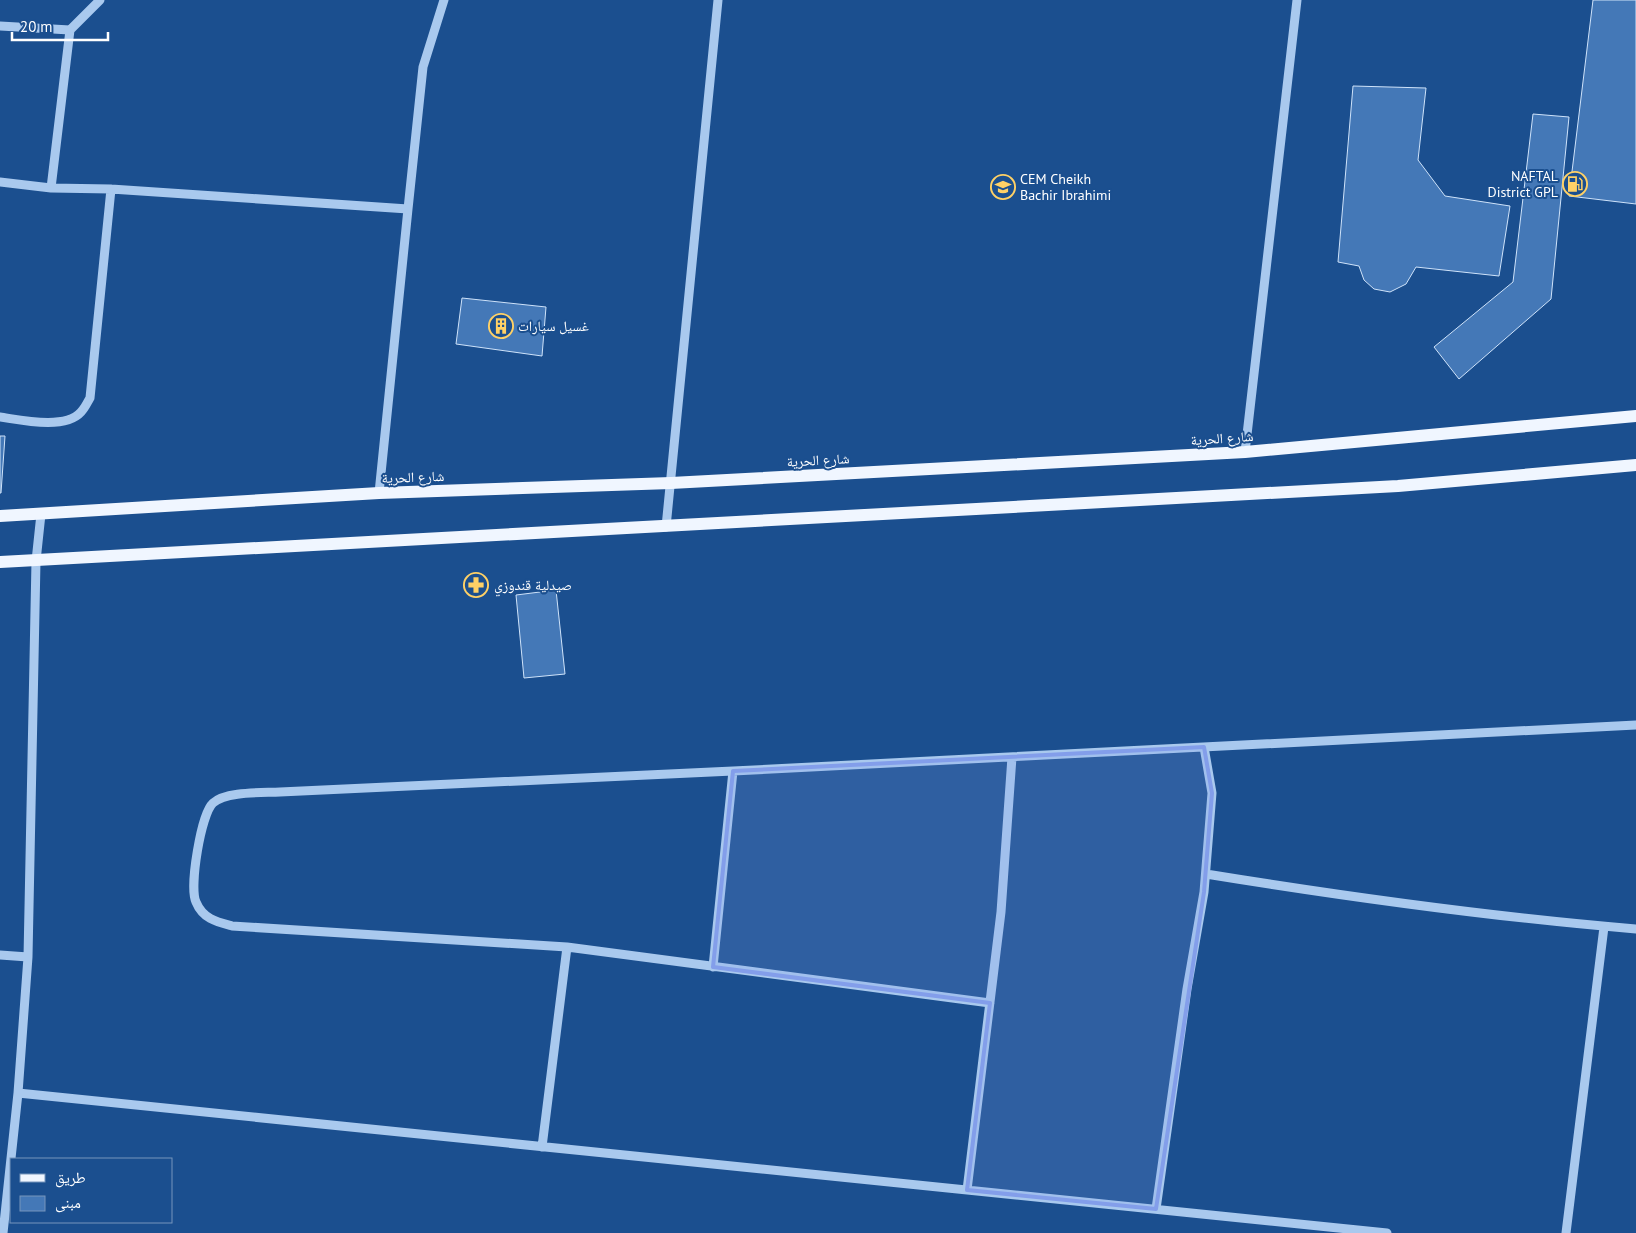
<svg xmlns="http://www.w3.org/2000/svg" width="1636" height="1233" font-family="'PT Sans','Noto Naskh Arabic',sans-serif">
  <rect width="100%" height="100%" fill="#1b4f8f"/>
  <path fill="#4478b7" stroke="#cfe3fa" d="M 1593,0 L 1636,0 L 1636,204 L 1569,196 Z
    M 1353,86 L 1426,88 L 1418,160 L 1445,196 L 1510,206 L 1499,276 L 1416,267 L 1406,284 L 1390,292 L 1374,289 L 1364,280 L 1359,266 L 1338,262 Z
    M 1533,114 L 1569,117 L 1551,299 L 1459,379 L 1434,347 L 1513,282 Z
    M 462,298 L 546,307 L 542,356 L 456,344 Z
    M 0,436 L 5,436 L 1,493 L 0,493 Z
    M 556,590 L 565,674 L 524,678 L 516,595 Z"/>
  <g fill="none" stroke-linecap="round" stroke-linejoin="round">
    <path stroke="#a9c9ee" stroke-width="9" d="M 0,26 L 70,30 L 51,188
      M 70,30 L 100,0
      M 0,182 L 51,188 L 111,189 L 408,209 L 379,493
      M 408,209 L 423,67 L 444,0
      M 0,417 C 21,420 65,430 81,412 C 85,408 87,403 90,398 L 111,189
      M 1245,452 L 1297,0
      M 666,527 L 718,0
      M 1206,874 C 1348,897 1492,917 1636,929
      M 567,947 L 232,926 C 217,922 203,919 196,902 C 189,887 201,814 213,803 C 226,791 262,793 280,792 L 733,771 L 1636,725
      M 0,955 L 28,957
      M 713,967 L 733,771
      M 18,1093 L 1387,1233
      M 542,1147 L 567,947 L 990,1003
      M 967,1190 L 1001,912 L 1012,757
      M 1156,1209 L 1187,989 L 1204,892 L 1212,793 L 1204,747
      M 3,1233 L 18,1093 L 28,957 L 36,561 L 41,514
      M 1566,1233 L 1604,927"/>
    <path stroke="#f0f6ff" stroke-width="12" d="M 0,516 L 379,493 L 671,483 L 1245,452 L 1636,416
      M 0,562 L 1398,486 L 1636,465"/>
  </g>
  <path fill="#839eea" fill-opacity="0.2" stroke="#839eea" stroke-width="4" stroke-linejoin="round" d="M 1204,747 L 1212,793 L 1204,892 L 1156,1209 L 967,1190 L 990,1003 L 713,967 L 733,771 Z"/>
  <defs>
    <symbol id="fuel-ring" viewBox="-11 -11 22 22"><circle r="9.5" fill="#1b4f8f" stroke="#ffd166" stroke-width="1.5"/><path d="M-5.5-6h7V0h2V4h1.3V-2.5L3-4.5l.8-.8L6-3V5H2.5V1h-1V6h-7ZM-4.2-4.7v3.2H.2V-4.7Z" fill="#ffd166"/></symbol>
    <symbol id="school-ring" viewBox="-11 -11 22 22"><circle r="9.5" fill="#1b4f8f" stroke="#ffd166" stroke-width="1.5"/><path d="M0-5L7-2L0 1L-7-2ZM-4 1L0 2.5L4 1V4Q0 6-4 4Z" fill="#ffd166"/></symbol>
    <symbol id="building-ring" viewBox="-11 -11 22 22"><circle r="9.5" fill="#1b4f8f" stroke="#ffd166" stroke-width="1.5"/><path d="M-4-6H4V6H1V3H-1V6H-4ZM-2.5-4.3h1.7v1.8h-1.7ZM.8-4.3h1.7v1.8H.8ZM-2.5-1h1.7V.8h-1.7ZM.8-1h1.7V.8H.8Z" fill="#ffd166"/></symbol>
    <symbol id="pharmacy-ring" viewBox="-11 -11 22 22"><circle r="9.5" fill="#1b4f8f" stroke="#ffd166" stroke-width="1.5"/><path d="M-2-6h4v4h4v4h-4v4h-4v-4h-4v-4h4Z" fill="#ffd166"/></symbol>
  </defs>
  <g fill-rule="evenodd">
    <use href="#fuel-ring" x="1561" y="170" width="28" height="28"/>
    <use href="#school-ring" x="989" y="173" width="28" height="28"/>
    <use href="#building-ring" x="487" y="312" width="28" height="28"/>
    <use href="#pharmacy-ring" x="462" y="571" width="28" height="28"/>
  </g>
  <g text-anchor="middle" stroke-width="4" stroke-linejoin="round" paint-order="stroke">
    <g font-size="14" fill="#fff" stroke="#1b4f8f" text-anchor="start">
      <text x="1558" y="181" text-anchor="end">NAFTAL<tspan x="1558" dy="16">District GPL</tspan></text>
      <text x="1020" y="184">CEM Cheikh<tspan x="1020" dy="16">Bachir Ibrahimi</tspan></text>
      <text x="518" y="331">غسيل سيارات</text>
      <text x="494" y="590">صيدلية قندوزي</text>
    </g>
    <g font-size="14" fill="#fff" stroke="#1b4f8f">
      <text transform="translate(1222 438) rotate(-4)" y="5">شارع الحرية</text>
      <text transform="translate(818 460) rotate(-3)" y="5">شارع الحرية</text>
      <text transform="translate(413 477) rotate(-2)" y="5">شارع الحرية</text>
    </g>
  </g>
  <rect x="10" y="1158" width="162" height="65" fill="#1b4f8f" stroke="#7695bc"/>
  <rect x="20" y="1174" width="25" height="8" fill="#f0f6ff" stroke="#7695bc"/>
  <text x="55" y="1183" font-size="15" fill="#ffffff">طريق</text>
  <rect x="20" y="1196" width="25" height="15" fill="#4478b7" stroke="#7695bc"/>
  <text x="55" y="1208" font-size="15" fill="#ffffff">مبنى</text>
  <path d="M12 32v8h96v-8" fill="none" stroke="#ffffff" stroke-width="2.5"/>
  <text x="20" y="32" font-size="15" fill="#ffffff" stroke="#1b4f8f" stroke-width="4" paint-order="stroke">20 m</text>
</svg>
